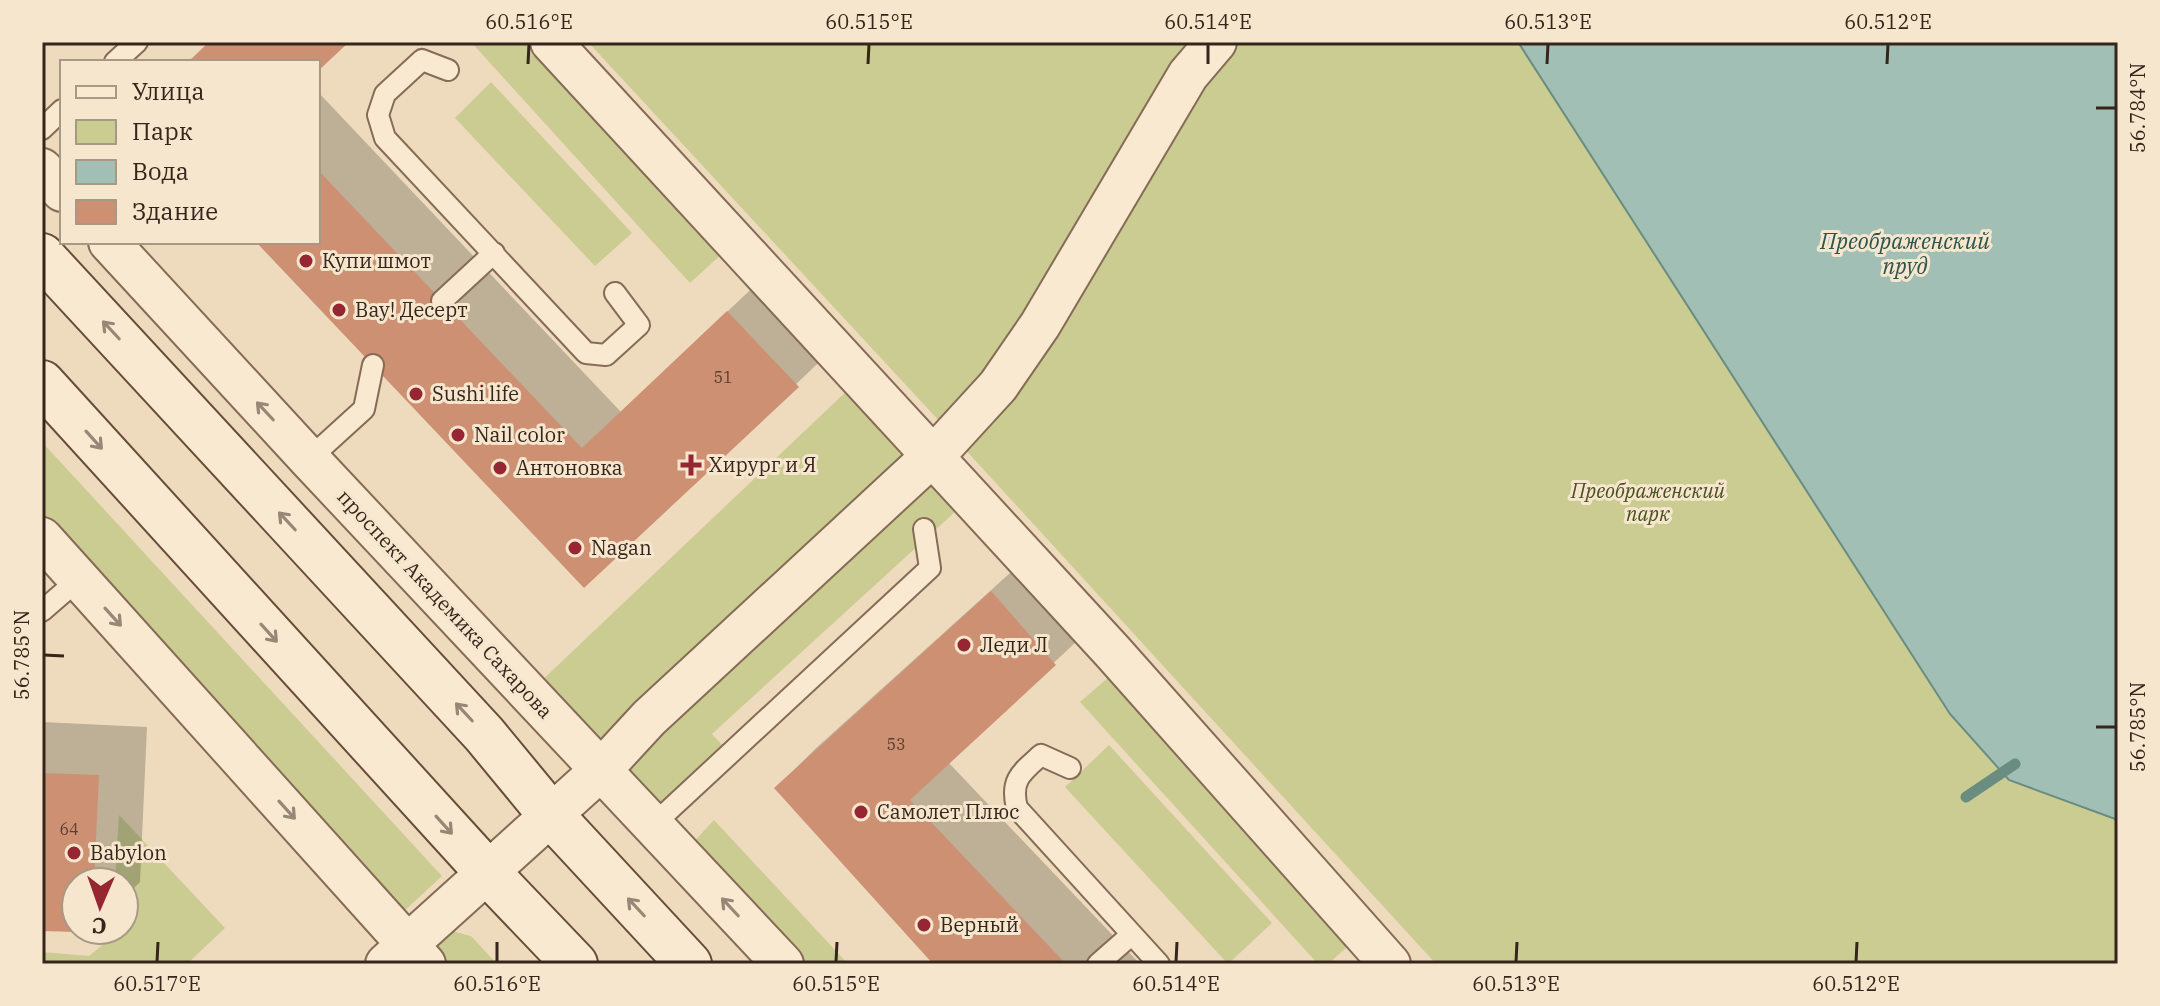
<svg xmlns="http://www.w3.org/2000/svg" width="2160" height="1006" font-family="'IBM Plex Serif',serif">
  <rect width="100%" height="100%" fill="#eedbbd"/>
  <path fill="#cacc92" d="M 471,42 L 527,42 L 724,252 L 690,283 Z
    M 588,42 L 2118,42 L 2118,964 L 1436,964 L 930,411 Z
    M 491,82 L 632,233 L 595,266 L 455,118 Z
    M 853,385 L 967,501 L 712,734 L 723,746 L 655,810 L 536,686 Z
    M 42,442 L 442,876 L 402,913 L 42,523 Z
    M 1110,676 L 1356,939 L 1328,964 L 1318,964 L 1080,702 Z
    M 1109,745 L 1272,923 L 1228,964 L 1065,787 Z
    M 119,815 L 225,928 L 187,964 L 42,964 L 42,952 L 89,956 L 112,937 L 113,930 L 124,930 L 124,882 L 115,882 Z
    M 714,820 L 848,964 L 803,964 L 691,845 Z
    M 448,930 L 471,936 L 497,964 L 446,964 L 431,948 Z"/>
  <path fill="#a1bfb4" stroke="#698d80" stroke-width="2" d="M 1518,42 L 2118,42 L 2118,820 L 2009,780 L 1950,714 Z"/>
  <path fill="#0003" d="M 318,92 L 621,412 L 766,275 L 835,347 L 585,586 L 259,242 L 318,242 Z
    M 1030,555 L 1093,626 L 948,762 L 1140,964 L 936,964 L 776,788 L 814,750 Z
    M 42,722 L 147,727 L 140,882 L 124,898 L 124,882 L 76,882 L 76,930 L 91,931 L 42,929 Z"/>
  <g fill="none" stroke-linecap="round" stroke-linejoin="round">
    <path stroke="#698d80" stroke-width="11" d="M 1966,797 L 2015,764"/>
  </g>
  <path fill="#cd9073" d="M 209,42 L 349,42 L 318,71 L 318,62 L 188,62 Z
    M 318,170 L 582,448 L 727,311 L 799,387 L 584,588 L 256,242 L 318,242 Z
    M 991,591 L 1056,665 L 910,800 L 1066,964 L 933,964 L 774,788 Z
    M 42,773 L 99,775 L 94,882 L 76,882 L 76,932 L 42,931 Z"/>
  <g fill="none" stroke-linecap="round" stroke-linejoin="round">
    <defs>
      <path id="lane" d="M 115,62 L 137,42
        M 448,70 L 422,60 L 385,94 L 378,115 L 385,138 L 586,353 L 606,355 L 639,325 L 615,293
        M 42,129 L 62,110
        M 442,301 L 494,253
        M 309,459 L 364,409 L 373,365
        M 42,611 L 79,579
        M 1070,768 L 1041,755 C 1021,773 1010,780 1017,808 L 1159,964
        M 654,824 L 930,568 L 924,529
        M 1098,964 L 1131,935"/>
      <path id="street" d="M 551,42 L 1112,651 L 1390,964
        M 42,169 L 62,191
        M 109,242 L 309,459 L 783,964
        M 42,538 L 425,964
        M 386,964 L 601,770 L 649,718 L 944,445 L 998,386 L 1040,325 L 1188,75 L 1216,42"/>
      <path id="secondary" d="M 42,256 L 484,734 L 550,814 L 689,964
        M 42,383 L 489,874 L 575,964"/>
    </defs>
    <use href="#lane" stroke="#866b56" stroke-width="24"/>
    <use href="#street" stroke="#866b56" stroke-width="44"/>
    <use href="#secondary" stroke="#684c3a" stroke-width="48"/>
    <use href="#lane" stroke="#f9e9d0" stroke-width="20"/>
    <use href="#street" stroke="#f9e9d0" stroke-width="40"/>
    <use href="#secondary" stroke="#f9e9d0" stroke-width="44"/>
  </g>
  <defs><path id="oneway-shaft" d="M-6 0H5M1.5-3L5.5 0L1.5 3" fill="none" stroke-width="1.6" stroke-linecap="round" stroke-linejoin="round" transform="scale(2)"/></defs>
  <g stroke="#978776">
    <use href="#oneway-shaft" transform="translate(111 330) rotate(-133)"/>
    <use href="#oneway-shaft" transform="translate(265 411) rotate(-133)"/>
    <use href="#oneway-shaft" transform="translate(94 440) rotate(48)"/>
    <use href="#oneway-shaft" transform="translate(287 521) rotate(-133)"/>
    <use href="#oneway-shaft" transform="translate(113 617) rotate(48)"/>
    <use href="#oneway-shaft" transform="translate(269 633) rotate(48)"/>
    <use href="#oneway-shaft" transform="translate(464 712) rotate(-133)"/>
    <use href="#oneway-shaft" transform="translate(287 810) rotate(48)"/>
    <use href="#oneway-shaft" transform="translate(444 825) rotate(48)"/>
    <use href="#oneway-shaft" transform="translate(636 907) rotate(-133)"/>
    <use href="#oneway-shaft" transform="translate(730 907) rotate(-133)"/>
  </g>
  <path fill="none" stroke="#35251b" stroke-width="3" d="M 528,64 L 529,44M 868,64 L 869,44M 1208,64 L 1208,44M 1547,64 L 1548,44M 1887,64 L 1888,44M 2096,108 L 2116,108M 44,655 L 64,656M 2096,727 L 2116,727M 157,962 L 158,942M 497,962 L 497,942M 836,962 L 837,942M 1176,962 L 1177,942M 1516,962 L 1517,942M 1856,962 L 1857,942"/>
  <g fill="#962631" stroke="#f5e6cd" stroke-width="3">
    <circle cx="306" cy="261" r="8"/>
    <circle cx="339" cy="310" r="8"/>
    <circle cx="416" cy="394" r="8"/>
    <circle cx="458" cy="435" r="8"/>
    <path d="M687 453h8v8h8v8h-8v8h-8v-8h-8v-8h8z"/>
    <circle cx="500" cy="468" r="8"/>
    <circle cx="575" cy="548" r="8"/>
    <circle cx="964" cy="645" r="8"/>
    <circle cx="861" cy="812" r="8"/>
    <circle cx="74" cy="853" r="8"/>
    <circle cx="924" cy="925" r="8"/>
  </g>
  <g text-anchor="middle" stroke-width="6" stroke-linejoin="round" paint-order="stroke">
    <g font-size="16" fill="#5b4031">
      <text x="723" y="383">51</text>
      <text x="896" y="750">53</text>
      <text x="69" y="835">64</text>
    </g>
    <g font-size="20" fill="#35251b" stroke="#f5e6cd" text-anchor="start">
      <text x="322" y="268">Купи шмот</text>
      <text x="355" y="317">Вау! Десерт</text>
      <text x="432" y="401">Sushi life</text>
      <text x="474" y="442">Nail color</text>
      <text x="709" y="472">Хирург и Я</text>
      <text x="516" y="475">Антоновка</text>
      <text x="591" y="555">Nagan</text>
      <text x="980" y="652">Леди Л</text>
      <text x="877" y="819">Самолет Плюс</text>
      <text x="90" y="860">Babylon</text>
      <text x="940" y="932">Верный</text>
    </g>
    <g font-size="20" font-style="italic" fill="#4a5222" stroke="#f5e6cd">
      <text x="1648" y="498">Преображенский<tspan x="1648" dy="23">парк</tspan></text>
    </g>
    <g font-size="20" fill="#35251b" stroke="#f5e6cd">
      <text transform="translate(445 604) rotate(47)" y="7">проспект Академика Сахарова</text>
    </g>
    <g font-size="22" font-style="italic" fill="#2a554e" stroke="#f5e6cd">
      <text x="1905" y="249">Преображенский<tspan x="1905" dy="25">пруд</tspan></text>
    </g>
  </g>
  <rect width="2160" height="1006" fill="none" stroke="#f5e6cd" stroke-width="88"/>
  <rect x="60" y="60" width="260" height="184" fill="#f5e6cd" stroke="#a89986" stroke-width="2"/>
  <rect x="76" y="86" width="40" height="12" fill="#f9e9d0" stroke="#a89986" stroke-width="2"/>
  <text x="132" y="100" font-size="24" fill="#35251b">Улица</text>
  <rect x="76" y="120" width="40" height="24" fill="#cacc92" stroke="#a89986" stroke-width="2"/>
  <text x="132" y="140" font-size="24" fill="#35251b">Парк</text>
  <rect x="76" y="160" width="40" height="24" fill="#a1bfb4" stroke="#a89986" stroke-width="2"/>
  <text x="132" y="180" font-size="24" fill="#35251b">Вода</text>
  <rect x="76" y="200" width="40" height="24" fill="#cd9073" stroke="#a89986" stroke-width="2"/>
  <text x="132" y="220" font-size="24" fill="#35251b">Здание</text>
  <g transform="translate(100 906) rotate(182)"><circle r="38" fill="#f5e6cd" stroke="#a89986" stroke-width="2"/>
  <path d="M0-6L14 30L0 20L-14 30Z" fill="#962631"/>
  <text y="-12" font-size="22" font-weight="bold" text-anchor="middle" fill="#35251b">С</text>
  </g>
  <rect x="44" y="44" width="2072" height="918" fill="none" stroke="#35251b" stroke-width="3"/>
  <g font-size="20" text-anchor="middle" fill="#35251b">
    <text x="529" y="29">60.516°E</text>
    <text x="869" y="29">60.515°E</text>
    <text x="1208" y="29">60.514°E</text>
    <text x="1548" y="29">60.513°E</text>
    <text x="1888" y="29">60.512°E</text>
    <text transform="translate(2138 108) rotate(-90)" y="7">56.784°N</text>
    <text transform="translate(22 655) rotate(-90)" y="7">56.785°N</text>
    <text transform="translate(2138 727) rotate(-90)" y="7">56.785°N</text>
    <text x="157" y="991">60.517°E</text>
    <text x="497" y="991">60.516°E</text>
    <text x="836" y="991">60.515°E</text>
    <text x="1176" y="991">60.514°E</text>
    <text x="1516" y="991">60.513°E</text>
    <text x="1856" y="991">60.512°E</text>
  </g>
</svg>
